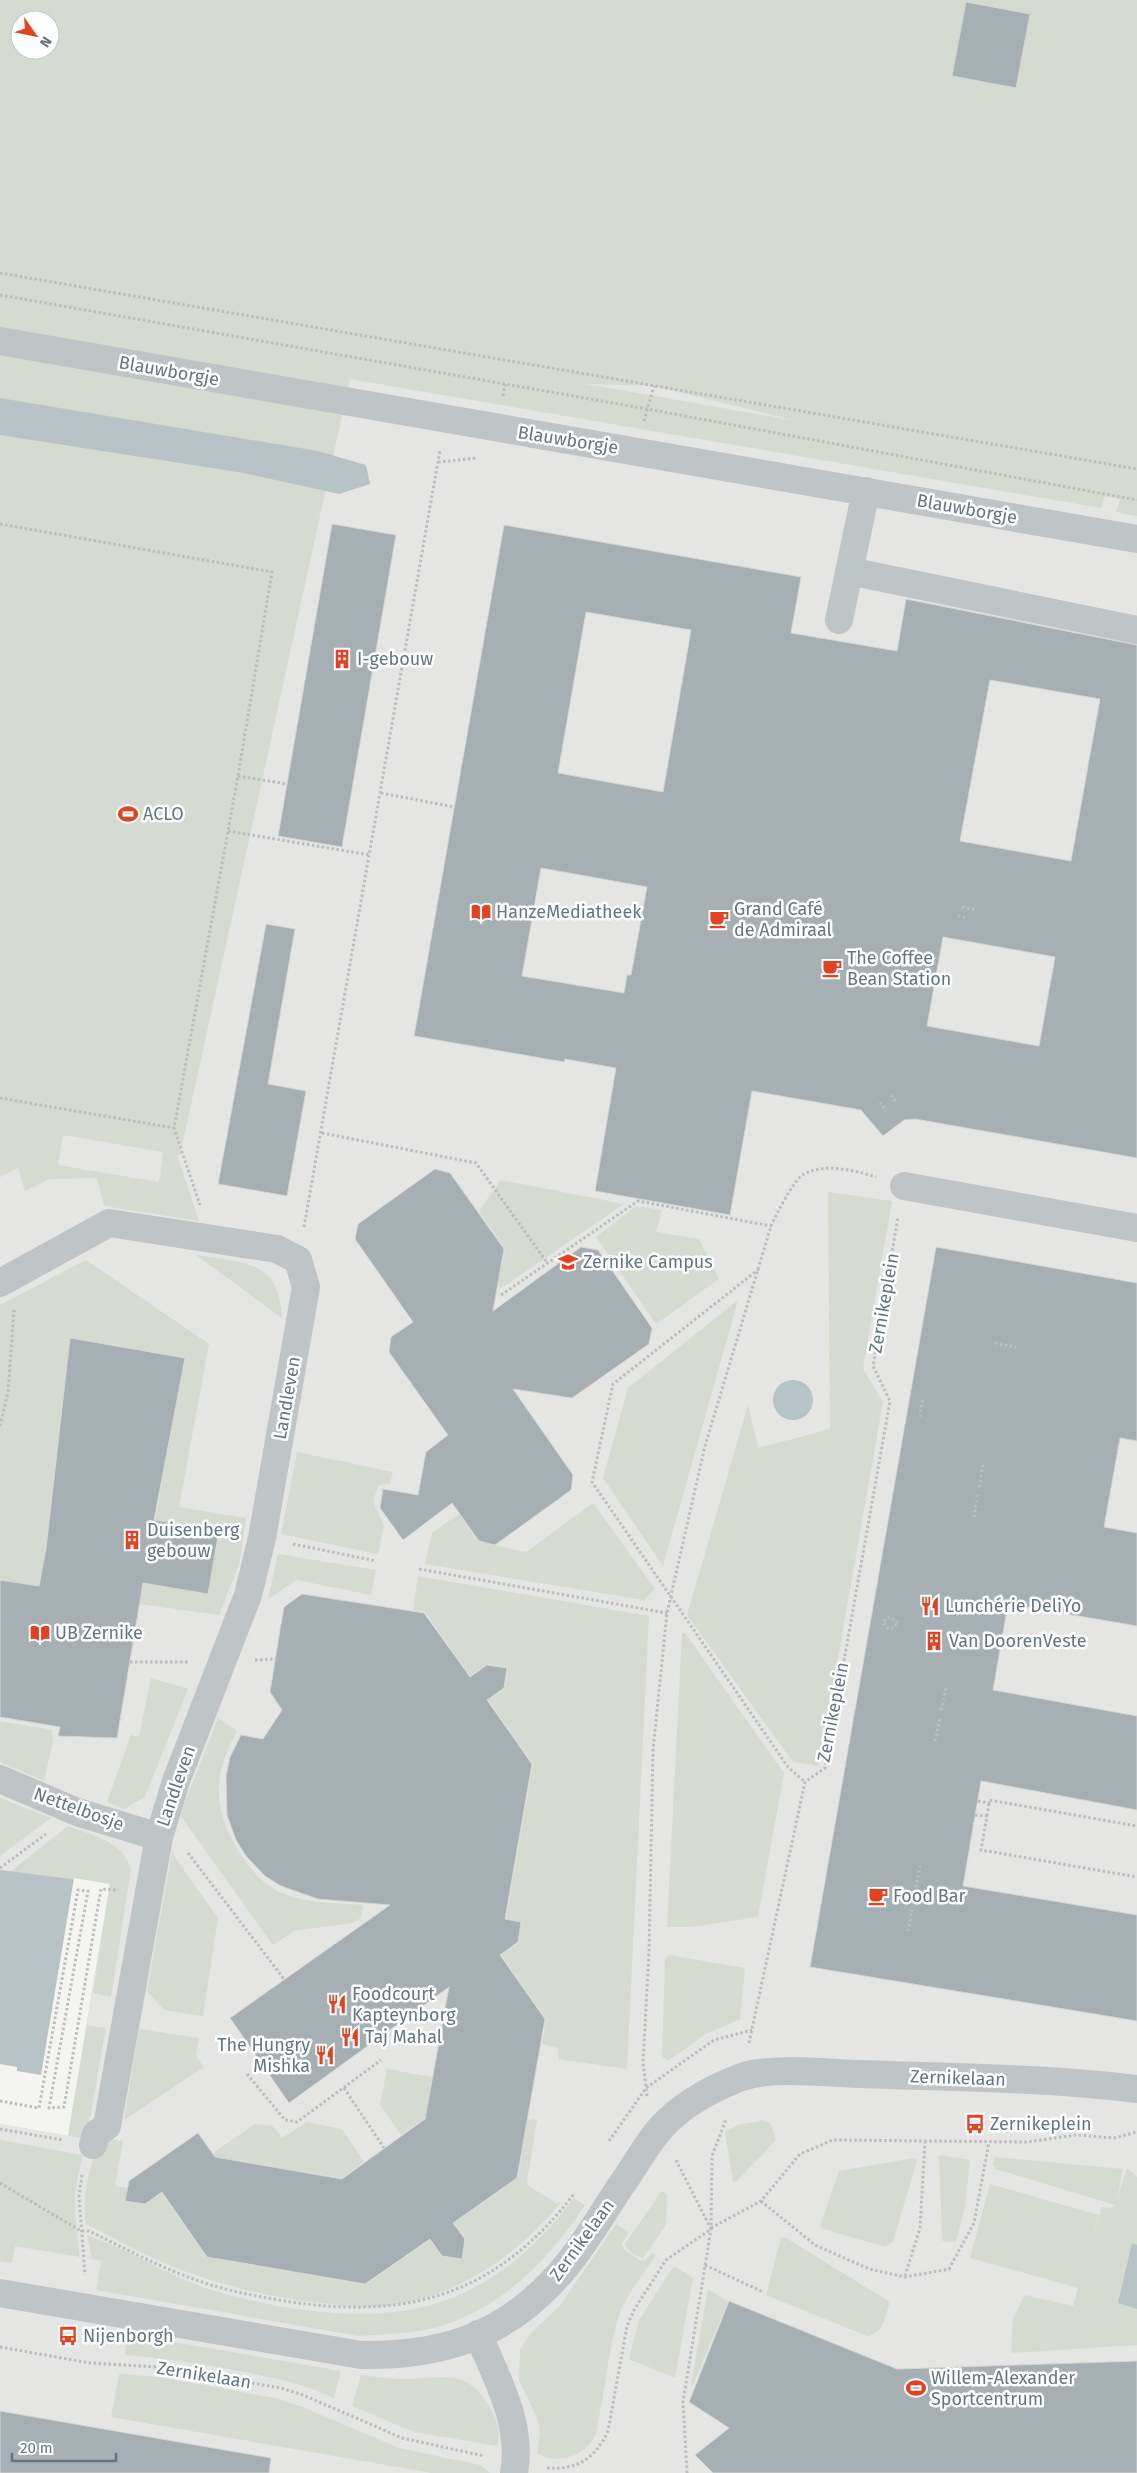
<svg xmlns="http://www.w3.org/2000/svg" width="1137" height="2473" font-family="'Fira Sans',sans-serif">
  <rect width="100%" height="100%" fill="#f4f4f0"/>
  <path fill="#e5e5e4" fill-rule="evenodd" d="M 0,0 L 1137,0 L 1137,2473 L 0,2473 ZM 20,20 L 50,20 L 50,50 L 20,50 Z"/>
  <path fill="#d5dbd1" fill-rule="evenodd" d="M 0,0 L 1137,0 L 1137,516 L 1116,512 L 1120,499 L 1105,496 L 1101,508 L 350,379 L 180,1155 L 177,1155 L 199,1221 L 104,1206 L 97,1178 L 50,1179 L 25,1191 L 18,1168 L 0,1177 ZM 20,20 L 50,20 L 50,50 L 20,50 ZM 586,384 L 654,386 L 797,421 ZM 63,1135 L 163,1152 L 159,1182 L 58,1165 Z
    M 501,1180 L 624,1204 L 500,1289 L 490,1275 L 502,1264 L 505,1249 L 479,1211 Z
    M 828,1192 L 892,1201 L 863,1369 L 883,1402 L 819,1766 L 793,1762 L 687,1615 L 748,1405 L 758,1448 L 830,1429 Z
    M 636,1206 L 662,1210 L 656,1232 L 699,1239 L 719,1279 L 656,1324 L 596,1237 Z
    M 196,1255 C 244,1263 279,1259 282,1318 Z
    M 86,1260 L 209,1344 L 179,1507 L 246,1518 L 239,1565 L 219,1615 L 139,1604 L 143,1583 L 208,1594 L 219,1531 L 155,1520 L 185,1358 L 70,1338 L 46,1549 L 39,1586 L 0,1580 L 0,1305 Z
    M 738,1300 L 663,1566 L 603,1478 L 628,1388 Z
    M 297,1452 L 393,1472 L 390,1483 L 378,1486 L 373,1501 L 384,1526 L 378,1554 L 281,1534 Z
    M 593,1503 L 655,1589 L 644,1600 L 425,1564 L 432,1533 L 459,1514 L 479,1542 L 526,1552 Z
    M 278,1554 L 376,1570 L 371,1595 L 297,1580 L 268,1599 Z
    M 418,1576 L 649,1616 L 627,2069 L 558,2059 L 558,2048 L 542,2044 L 546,2019 L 501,1955 L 518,1943 L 522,1922 L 506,1918 L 533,1764 L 488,1700 L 505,1689 L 508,1667 L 487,1664 L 470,1676 L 425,1612 L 413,1610 Z
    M 682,1633 L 685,1633 L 784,1773 L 758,1917 L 692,1927 L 667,1927 Z
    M 151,1678 L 188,1689 L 145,1797 L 124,1809 L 107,1802 L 131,1735 L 139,1737 Z
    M 218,1718 L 237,1731 C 211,1777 213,1813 242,1856 C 251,1870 265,1886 280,1892 C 306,1904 335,1903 363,1905 L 361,1918 L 352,1923 L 294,1931 L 273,1945 L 180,1815 Z
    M 0,1721 L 52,1730 L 53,1741 L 44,1781 L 0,1762 Z
    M 0,1798 L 51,1818 L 0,1856 Z
    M 68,1826 C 95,1837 122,1840 131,1869 L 111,1997 L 93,1993 L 110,1884 L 10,1872 Z
    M 172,1853 L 218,1918 L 203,2016 L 164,2010 L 147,1991 Z
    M 669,1955 L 745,1968 L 740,2019 L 706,2034 L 669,2060 L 662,2057 L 665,1959 Z
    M 87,2025 L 106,2028 L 87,2135 L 83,2138 L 68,2136 Z
    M 139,2029 L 199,2038 L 196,2056 L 204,2067 L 124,2120 Z
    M 387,2069 L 432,2077 L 425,2118 L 401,2135 L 380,2105 Z
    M 528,2119 L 537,2120 L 527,2182 L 529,2186 L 556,2203 L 561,2202 C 513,2261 446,2305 367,2307 C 346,2307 324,2303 303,2301 C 257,2294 214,2283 171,2266 C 142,2254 114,2238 86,2224 C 81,2193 91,2166 100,2137 L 123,2141 L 115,2186 L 127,2188 L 125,2201 L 145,2205 L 162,2193 L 206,2257 L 365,2285 L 430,2240 L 442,2257 L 462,2260 L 466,2239 L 454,2223 L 518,2178 Z
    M 763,2120 L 771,2124 L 776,2140 L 737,2181 L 733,2182 L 725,2132 L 738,2125 Z
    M 307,2122 L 342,2129 L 364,2162 L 342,2178 L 231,2160 L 222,2167 L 213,2153 L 255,2124 L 273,2126 L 282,2138 Z
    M 0,2140 L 83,2155 C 72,2197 74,2214 80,2257 L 15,2246 L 12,2263 L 0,2261 Z
    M 939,2155 L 970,2160 L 965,2207 L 956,2242 L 942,2241 Z
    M 995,2157 L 1123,2169 L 1117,2199 L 1127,2168 L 1137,2177 L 1137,2345 L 1011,2353 L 1013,2318 L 1025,2295 L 1073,2306 L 1078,2288 L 970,2258 L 990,2184 L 1099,2215 L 1085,2265 L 1102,2207 L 1111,2208 L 1115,2205 L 996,2169 L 993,2164 Z
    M 914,2158 L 917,2161 L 893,2241 L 886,2247 L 823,2229 L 820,2226 L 839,2171 Z
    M 661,2192 L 664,2192 L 667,2195 L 666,2225 L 643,2258 C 637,2257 626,2250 625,2244 Z
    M 574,2198 L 585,2205 C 549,2259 505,2306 441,2326 C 415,2334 385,2334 358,2336 L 96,2290 L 101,2261 L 92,2259 L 87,2235 C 132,2250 170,2278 215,2291 C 285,2311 377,2326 446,2300 C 498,2282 542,2241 574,2198 Z
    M 616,2224 L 629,2232 L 622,2244 L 625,2250 L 641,2261 L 645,2260 L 652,2253 L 656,2255 C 645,2272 629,2291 621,2310 C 609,2342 607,2379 600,2412 C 598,2420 598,2431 594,2438 C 584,2457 555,2465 537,2453 L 540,2434 L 538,2420 L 519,2380 L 520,2349 L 532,2332 L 559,2307 Z
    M 781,2238 L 786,2238 L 890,2302 C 885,2316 884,2334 867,2336 L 766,2295 Z
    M 674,2266 L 693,2278 L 675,2378 L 629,2359 L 639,2320 Z
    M 708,2289 L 728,2302 L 693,2385 L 691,2385 Z
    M 127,2334 L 341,2371 L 334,2398 C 302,2383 272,2377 238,2371 C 200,2364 164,2358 125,2355 Z
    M 119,2374 L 159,2377 L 275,2398 L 300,2406 L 399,2448 L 480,2465 L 490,2473 L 432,2473 L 111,2417 Z
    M 361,2375 C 377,2377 392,2379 408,2379 C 445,2377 470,2369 491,2410 C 498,2423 501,2431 497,2446 L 414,2432 L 352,2406 Z"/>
  <path fill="#b6c4c7" d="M 0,398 L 318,451 L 366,465 L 370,484 L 339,494 L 244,473 L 0,435 Z
    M773 1400a20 20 0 1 1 40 0a20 20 0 1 1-40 0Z
    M 0,1870 L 110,1884 L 68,2136 L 0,2124 Z
    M 1132,2243 L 1137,2245 L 1137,2309 L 1118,2303 Z"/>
  <path fill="#f4f4f0" d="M 74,1878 L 110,1884 L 68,2136 L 0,2124 L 0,2064 L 17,2067 L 17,2071 L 41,2075 Z"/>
  <path fill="#a6afb4" stroke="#d5d5d3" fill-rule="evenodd" d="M 966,2 L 1030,14 L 1016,88 L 952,76 Z
    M 332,524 L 396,535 L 342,847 L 278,836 Z
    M 504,525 L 801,577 L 791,633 L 897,651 L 906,599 L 1137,645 L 1137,1158 L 915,1119 L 904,1120 L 883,1136 L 861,1110 L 752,1091 L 730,1215 L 595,1191 L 616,1068 L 565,1059 L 564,1062 L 414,1036 ZM 586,612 L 691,630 L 663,792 L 558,773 ZM 990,680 L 1100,699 L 1071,861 L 960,841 ZM 541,868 L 647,887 L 631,975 L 627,975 L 624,993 L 522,976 ZM 943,937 L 1055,957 L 1039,1046 L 927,1026 Z
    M 266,924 L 295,929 L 268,1084 L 306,1091 L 287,1196 L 218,1184 Z
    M 435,1169 L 450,1173 L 504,1249 L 493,1311 L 581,1247 L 598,1250 L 652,1328 L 649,1344 L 572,1398 L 513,1389 L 573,1475 L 571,1490 L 495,1545 L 479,1541 L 452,1503 L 403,1540 L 380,1508 L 383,1489 L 418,1495 L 426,1452 L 448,1435 L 389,1352 L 391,1337 L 413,1322 L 355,1239 L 358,1224 Z
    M 936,1247 L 1137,1283 L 1137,1441 L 1120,1438 L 1104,1527 L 1137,1533 L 1137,1626 L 1008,1604 L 993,1690 L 1137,1716 L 1137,1810 L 981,1781 L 963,1886 L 1137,1915 L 1137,2021 L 810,1967 Z
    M 70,1338 L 185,1358 L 154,1520 L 219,1531 L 208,1594 L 143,1583 L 117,1738 L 58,1736 L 60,1727 L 0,1717 L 0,1580 L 39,1586 L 46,1549 Z
    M 302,1594 L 424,1613 L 470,1677 L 487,1665 L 507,1668 L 504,1688 L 487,1700 L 532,1764 L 505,1919 L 521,1922 L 518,1942 L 500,1955 L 545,2019 L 517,2178 L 453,2223 L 465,2239 L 462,2259 L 442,2256 L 430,2239 L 365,2284 L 207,2257 L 162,2192 L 145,2204 L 125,2201 L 129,2181 L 198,2133 L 215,2157 L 342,2179 L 425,2119 L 449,1987 L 289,2103 L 230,2018 L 390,1905 L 318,1899 L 281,1886 L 265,1876 L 246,1856 L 236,1840 L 227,1815 L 226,1776 L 230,1757 L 241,1735 L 263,1739 L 282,1710 L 270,1692 L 280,1630 L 284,1607 Z
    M 729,2301 L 897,2369 L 1137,2361 L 1137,2473 L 713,2473 L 695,2455 L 729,2428 L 689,2402 Z
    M 0,2411 L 271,2458 L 269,2473 L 0,2473 Z"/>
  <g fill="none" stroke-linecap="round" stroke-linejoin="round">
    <path stroke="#bbbdbf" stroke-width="3" stroke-dasharray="2.5 2.5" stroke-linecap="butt" d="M 0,273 L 1137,469
      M 0,295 L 647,409 L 1137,500
      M 503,396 L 505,384
      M 644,421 L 654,386
      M 438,462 L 477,458
      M 0,524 L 272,572 L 238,776 L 174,1128 L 200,1205
      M 238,776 L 287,784
      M 381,793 L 454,807
      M 228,831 L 370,855
      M 962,907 L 977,910
      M 958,916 L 966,918
      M 891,1095 L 897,1103
      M 0,1098 L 174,1128
      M 880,1102 L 886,1111
      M 322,1133 L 476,1163 L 548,1264
      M 304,1227 L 440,450
      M 759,1269 L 613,1384 L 592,1482 L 788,1767 L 805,1782
      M 501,1295 L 638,1201 L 771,1226
      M 995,1343 L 1016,1347
      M 920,1417 L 923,1398
      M 0,1426 L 8,1392 L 14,1310
      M 979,1487 L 983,1465
      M 974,1517 L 978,1494
      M 293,1544 L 376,1561
      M 419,1569 L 667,1613
      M 896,1624 L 894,1628 L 889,1629 L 883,1623 L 886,1619 L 890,1617 L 898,1623
      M 255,1660 L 277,1659
      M 130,1662 L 189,1662
      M 941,1710 L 946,1688
      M 935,1741 L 940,1717
      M 978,1801 L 989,1803 L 989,1800 L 1137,1826
      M 975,1815 L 987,1816 L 981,1850 L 1137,1877
      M 987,1816 L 989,1803
      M 188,1853 L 284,1979
      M 0,1868 L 46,1834
      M 913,1902 L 920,1866
      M 908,1931 L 912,1910
      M 749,2043 L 805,1782 L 825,1768 L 890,1401 L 873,1366 L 898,1217
      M 247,2074 L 285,2120 L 297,2122 L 381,2060
      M 344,2088 L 384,2148
      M 647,2096 L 643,2062 L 649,1952 L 653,1750 L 667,1613 L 705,1446 L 771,1226 C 776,1215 794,1179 804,1174 C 826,1163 853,1170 876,1177
      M 0,2101 L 39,2108 L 78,1890 L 88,1891 L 49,2108 L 64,2107 L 101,1889 L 117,1890
      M 0,2129 L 63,2140
      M 609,2141 L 646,2088 L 714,2040 L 752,2030
      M 82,2175 L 79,2196 L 85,2275
      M 0,2183 L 81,2231 L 89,2231 C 126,2249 163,2269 202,2282 C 231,2292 261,2297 291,2302 C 411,2320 498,2293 574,2194
      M 761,2201 L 815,2245 L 869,2269 L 905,2277 L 949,2269 L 974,2223 L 989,2142
      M 711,2228 L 761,2201 L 800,2154 L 833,2140 L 1027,2142 L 1076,2135 L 1114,2138 L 1137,2132
      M 705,2265 L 763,2292
      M 905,2276 L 920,2228 L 925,2142
      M 0,2347 L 90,2363 L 157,2367 L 281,2388 L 303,2395 L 402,2438 L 484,2456
      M 547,2468 C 577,2470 595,2459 608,2431 L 627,2326 L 634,2310 L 666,2260 L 711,2229 L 676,2160
      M 687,2473 L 683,2402 L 711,2229 L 712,2156 L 726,2119"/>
    <path stroke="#bfc4c6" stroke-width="28" d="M 0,341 L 1137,539
      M 849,571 L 1137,630
      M 839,620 L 866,491
      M 904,1186 L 1137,1228
      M 0,1283 L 109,1223 L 277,1249 L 298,1260 L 306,1287 L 262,1538 L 248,1595 L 176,1781 L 159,1837 L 107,2126 L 96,2134 L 93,2145
      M 0,1779 L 77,1812 L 159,1837
      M 0,2293 L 361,2355 C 437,2356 498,2339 552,2282 C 579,2254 600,2217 622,2184 C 635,2166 646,2145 660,2129 C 680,2106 711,2089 739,2078 C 768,2066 827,2073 859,2074 C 952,2077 1045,2078 1137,2089
      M 478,2334 C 497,2379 523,2424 514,2473"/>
  </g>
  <defs>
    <symbol id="building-bare" viewBox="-9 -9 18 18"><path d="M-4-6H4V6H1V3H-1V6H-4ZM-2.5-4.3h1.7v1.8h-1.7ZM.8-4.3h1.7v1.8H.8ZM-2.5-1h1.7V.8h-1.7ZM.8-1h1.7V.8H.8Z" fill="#e5401f" stroke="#fff" stroke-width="2.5" paint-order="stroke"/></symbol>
    <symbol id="stadium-bare" viewBox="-9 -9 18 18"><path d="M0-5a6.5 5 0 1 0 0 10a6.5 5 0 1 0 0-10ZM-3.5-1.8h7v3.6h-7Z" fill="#e5401f" stroke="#fff" stroke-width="2.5" paint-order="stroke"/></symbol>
    <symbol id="library-bare" viewBox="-9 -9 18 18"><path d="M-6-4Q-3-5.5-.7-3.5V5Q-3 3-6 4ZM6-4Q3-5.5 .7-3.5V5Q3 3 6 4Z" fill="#e5401f" stroke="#fff" stroke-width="2.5" paint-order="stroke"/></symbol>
    <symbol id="cafe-bare" viewBox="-9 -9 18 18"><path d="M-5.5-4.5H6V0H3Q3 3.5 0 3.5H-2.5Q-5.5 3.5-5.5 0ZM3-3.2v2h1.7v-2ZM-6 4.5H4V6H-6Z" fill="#e5401f" stroke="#fff" stroke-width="2.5" paint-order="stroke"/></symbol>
    <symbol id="university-bare" viewBox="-9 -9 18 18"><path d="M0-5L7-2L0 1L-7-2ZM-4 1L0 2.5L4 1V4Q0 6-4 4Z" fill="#e5401f" stroke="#fff" stroke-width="2.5" paint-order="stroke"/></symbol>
    <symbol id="restaurant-bare" viewBox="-9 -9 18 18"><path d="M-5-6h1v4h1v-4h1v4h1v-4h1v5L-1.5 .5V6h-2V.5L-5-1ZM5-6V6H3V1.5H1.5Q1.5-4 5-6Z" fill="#e5401f" stroke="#fff" stroke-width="2.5" paint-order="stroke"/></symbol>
    <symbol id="bus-bare" viewBox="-9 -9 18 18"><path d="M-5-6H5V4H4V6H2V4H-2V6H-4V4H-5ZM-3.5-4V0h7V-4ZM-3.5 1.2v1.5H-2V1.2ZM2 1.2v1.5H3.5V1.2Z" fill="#e5401f" stroke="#fff" stroke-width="2.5" paint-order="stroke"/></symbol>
  </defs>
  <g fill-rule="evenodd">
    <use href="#building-bare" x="328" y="645" width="28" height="28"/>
    <use href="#stadium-bare" x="114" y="800" width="28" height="28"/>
    <use href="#library-bare" x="467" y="898" width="28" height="28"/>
    <use href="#cafe-bare" x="705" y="905" width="28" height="28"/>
    <use href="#cafe-bare" x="818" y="954" width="28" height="28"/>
    <use href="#university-bare" x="554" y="1248" width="28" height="28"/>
    <use href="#building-bare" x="118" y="1526" width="28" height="28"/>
    <use href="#restaurant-bare" x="916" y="1592" width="28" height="28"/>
    <use href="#library-bare" x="26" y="1619" width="28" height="28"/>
    <use href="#building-bare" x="920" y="1627" width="28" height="28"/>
    <use href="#cafe-bare" x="864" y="1882" width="28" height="28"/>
    <use href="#restaurant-bare" x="323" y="1990" width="28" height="28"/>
    <use href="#restaurant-bare" x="336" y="2023" width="28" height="28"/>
    <use href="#restaurant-bare" x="311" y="2041" width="28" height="28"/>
    <use href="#bus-bare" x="961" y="2110" width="28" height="28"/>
    <use href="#bus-bare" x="54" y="2322" width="28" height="28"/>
    <use href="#stadium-bare" x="902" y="2374" width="28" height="28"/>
  </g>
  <g text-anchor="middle" stroke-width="5" stroke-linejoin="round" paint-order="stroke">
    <g font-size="18" fill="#637682" stroke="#fff">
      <text transform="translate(169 371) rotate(10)" y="6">Blauwborgje</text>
      <text transform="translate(568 440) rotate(9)" y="6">Blauwborgje</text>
      <text transform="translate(967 509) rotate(10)" y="6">Blauwborgje</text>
      <text transform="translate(884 1303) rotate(-80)" y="6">Zernikeplein</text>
      <text transform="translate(287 1398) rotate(-80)" y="6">Landleven</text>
      <text transform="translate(833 1712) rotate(-79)" y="6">Zernikeplein</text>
      <text transform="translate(176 1786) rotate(-71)" y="6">Landleven</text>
      <text transform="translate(79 1809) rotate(20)" y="6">Nettelbosje</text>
      <text transform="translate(958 2078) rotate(2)" y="6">Zernikelaan</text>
      <text transform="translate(582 2240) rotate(-54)" y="6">Zernikelaan</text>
      <text transform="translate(204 2375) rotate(9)" y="6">Zernikelaan</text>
    </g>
    <g font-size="18" fill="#637682" stroke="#fff" text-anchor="start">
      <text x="357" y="665">I-gebouw</text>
      <text x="143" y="820">ACLO</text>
      <text x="734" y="915">Grand Café<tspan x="734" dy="21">de Admiraal</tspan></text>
      <text x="496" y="918">HanzeMediatheek</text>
      <text x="847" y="964">The Coffee<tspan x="847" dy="21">Bean Station</tspan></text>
      <text x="583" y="1268">Zernike Campus</text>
      <text x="147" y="1536">Duisenberg<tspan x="147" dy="21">gebouw</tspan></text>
      <text x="945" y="1612">Lunchérie DeliYo</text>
      <text x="55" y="1639">UB Zernike</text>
      <text x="949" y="1647">Van DoorenVeste</text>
      <text x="893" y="1902">Food Bar</text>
      <text x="352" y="2000">Foodcourt<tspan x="352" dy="21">Kapteynborg</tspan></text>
      <text x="365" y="2043">Taj Mahal</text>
      <text x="310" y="2051" text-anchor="end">The Hungry<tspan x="310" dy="21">Mishka</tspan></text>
      <text x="990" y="2130">Zernikeplein</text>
      <text x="83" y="2342">Nijenborgh</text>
      <text x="931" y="2384">Willem-Alexander<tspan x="931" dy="21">Sportcentrum</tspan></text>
    </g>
  </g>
  <g transform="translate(35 35) rotate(123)"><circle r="24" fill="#ffffff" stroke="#c1c8cd"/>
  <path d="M0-4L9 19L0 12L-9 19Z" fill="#e5401f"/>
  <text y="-8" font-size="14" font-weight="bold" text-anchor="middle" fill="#637682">N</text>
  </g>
  <path d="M12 2453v8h104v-8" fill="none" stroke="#637682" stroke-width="2.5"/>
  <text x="20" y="2453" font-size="15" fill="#637682" stroke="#ffffff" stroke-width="4" paint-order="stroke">20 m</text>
</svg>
